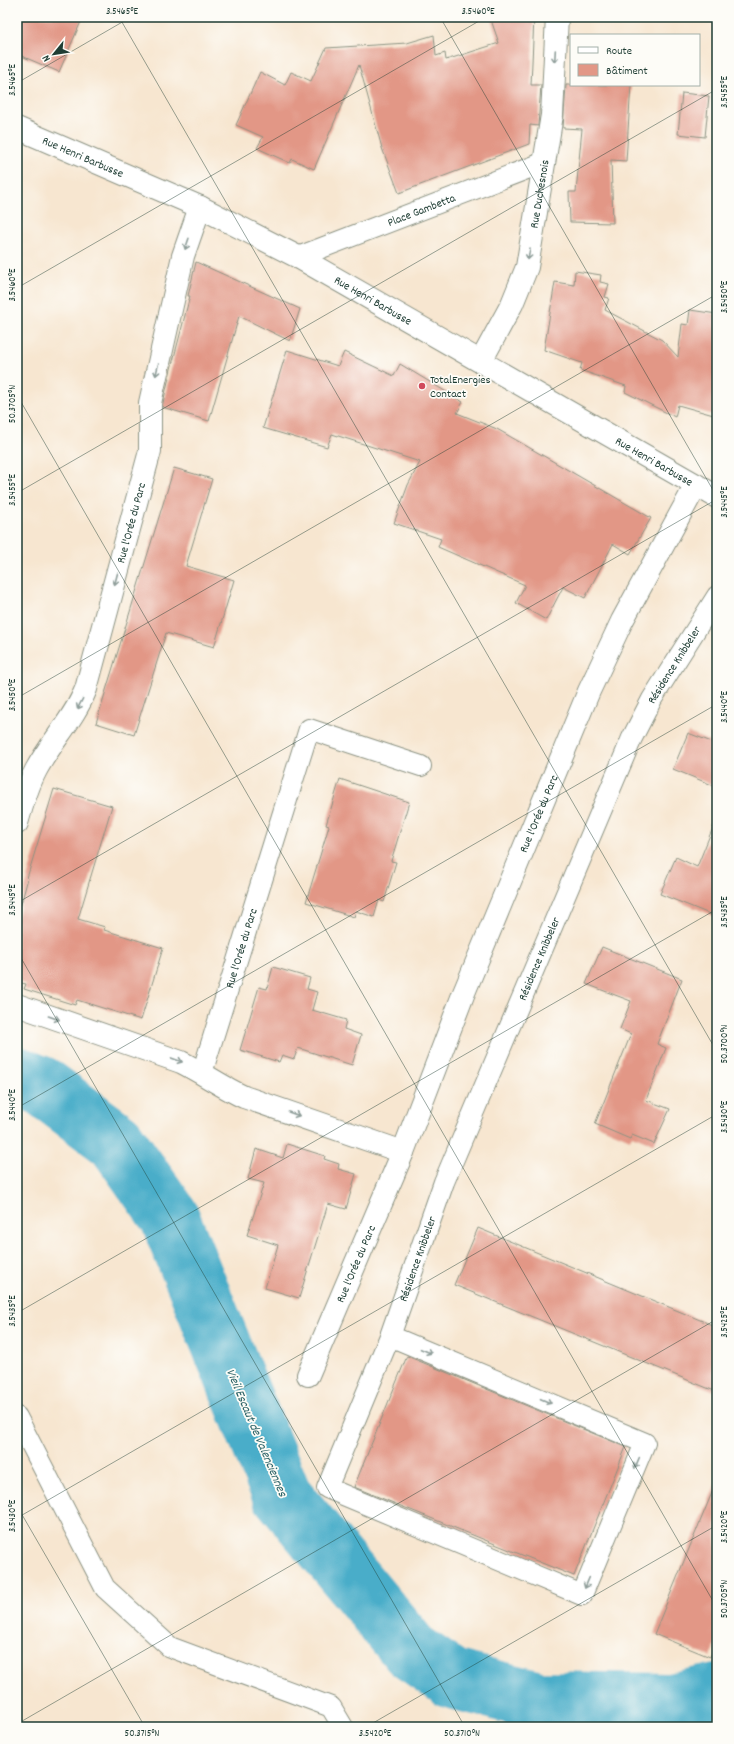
<svg xmlns="http://www.w3.org/2000/svg" width="734" height="1744" font-family="Dekko,sans-serif">
  <rect width="100%" height="100%" fill="#fdfcf7"/>
  <filter id="ink" filterUnits="userSpaceOnUse"><feTurbulence type="fractalNoise" baseFrequency=".025" numOctaves="2"/><feDisplacementMap in="SourceGraphic" scale="8" xChannelSelector="R" yChannelSelector="G"/><feConvolveMatrix kernelMatrix="1 2 1 2 8 2 1 2 1" color-interpolation-filters="sRGB"/></filter>
  <filter id="wash" filterUnits="userSpaceOnUse"><feTurbulence type="fractalNoise" baseFrequency=".012" numOctaves="4" result="noise"/><feDisplacementMap in="SourceGraphic" scale="16" xChannelSelector="R" yChannelSelector="G"/><feGaussianBlur stdDeviation="0.9" result="paint"/><feColorMatrix in="noise" values="0 0 0 0 0 0 0 0 0 0 0 0 0 0 0 0 0 1.4 0 .05"/><feComposite in="paint" operator="in"/></filter>
  <g filter="url(#wash)">
    <rect width="100%" height="100%" fill="#f7e6d0"/>
    <g fill="none" stroke-linecap="round" stroke-linejoin="round">
      <path stroke="#4aadc9" stroke-width="60" d="M 17,1076 L 42,1086 L 116,1141 L 169,1216 L 282,1495 L 411,1651 L 452,1679 L 539,1701 L 671,1703 L 717,1693"/>
    </g>
    <g id="blocks">
      <path fill="#e29786" d="M 17,17 L 83,17 L 59,72 L 17,54 Z
        M 490,17 L 534,17 L 531,85 L 541,85 L 538,126 L 530,125 L 529,144 L 399,193 L 382,148 L 359,65 L 314,169 L 292,159 L 290,163 L 257,148 L 263,137 L 236,125 L 260,72 L 285,85 L 291,72 L 311,81 L 326,48 L 407,43 L 434,35 L 436,56 L 445,53 L 446,60 L 499,43 Z
        M 566,85 L 631,85 L 626,161 L 611,160 L 613,223 L 570,222 L 569,192 L 576,192 L 582,129 L 563,128 Z
        M 682,93 L 709,96 L 705,137 L 678,134 Z
        M 196,262 L 300,309 L 290,341 L 239,316 L 209,421 L 162,407 L 171,369 L 190,296 L 188,296 Z
        M 575,271 L 601,275 L 600,282 L 609,284 L 605,297 L 609,298 L 605,310 L 662,340 L 678,357 L 682,324 L 688,325 L 690,310 L 717,314 L 717,416 L 678,405 L 675,417 L 625,392 L 626,386 L 580,370 L 582,363 L 544,350 L 555,282 L 574,285 Z
        M 287,350 L 338,366 L 344,352 L 394,376 L 400,364 L 463,402 L 457,413 L 497,429 L 651,518 L 630,554 L 613,544 L 585,598 L 563,587 L 546,620 L 516,603 L 525,585 L 438,547 L 441,539 L 394,523 L 408,485 L 420,462 L 332,434 L 327,447 L 263,428 Z
        M 174,468 L 212,479 L 186,566 L 234,580 L 214,647 L 166,633 L 134,735 L 96,723 Z
        M 688,733 L 717,744 L 717,787 L 673,769 Z
        M 340,779 L 409,802 L 391,861 L 396,862 L 384,902 L 379,900 L 374,917 L 356,911 L 354,917 L 306,902 L 329,826 L 326,825 Z
        M 54,789 L 112,806 L 78,919 L 105,927 L 104,930 L 163,948 L 141,1020 L 77,1000 L 75,1005 L 24,989 L 26,984 L 17,982 L 17,919 L 28,878 L 27,878 Z
        M 716,820 L 717,820 L 717,917 L 660,894 L 676,857 L 697,867 Z
        M 602,947 L 682,979 L 657,1044 L 666,1048 L 646,1100 L 670,1109 L 654,1144 L 632,1135 L 630,1139 L 595,1124 L 631,1034 L 620,1029 L 631,1001 L 586,984 Z
        M 273,967 L 310,978 L 307,989 L 317,992 L 312,1010 L 346,1020 L 344,1029 L 361,1035 L 352,1065 L 298,1048 L 294,1059 L 282,1055 L 279,1062 L 240,1050 L 259,987 L 267,989 Z
        M 287,1144 L 325,1156 L 324,1159 L 339,1164 L 338,1169 L 356,1174 L 346,1209 L 328,1204 L 299,1298 L 265,1288 L 278,1245 L 247,1235 L 264,1183 L 248,1179 L 256,1149 L 283,1158 Z
        M 478,1228 L 717,1327 L 717,1392 L 454,1285 Z
        M 407,1356 L 626,1447 L 574,1576 L 354,1487 Z
        M 716,1483 L 717,1641 L 710,1657 L 654,1634 Z"/>
    </g>
  </g>
  <g filter="url(#ink)">
    <use href="#blocks" fill-opacity="0" stroke="#8b9282" stroke-width="1"/>
    <g fill="none" stroke-linecap="round" stroke-linejoin="round">
      <defs>
        <g id="lane">
          <path id="s1" d="M 298,257 L 545,162"/>
          <path id="s2" d="M 202,1073 L 309,729 L 421,766"/>
          <path id="s3" d="M 390,1336 L 645,1443 L 582,1595 L 327,1488 L 390,1336 L 444,1182 L 632,738 L 652,699 L 717,596"/>
          <path d="M 17,1417 L 105,1588 L 170,1647 L 331,1707 L 343,1727"/>
        </g>
        <g id="street">
          <path id="s4" d="M 17,128 L 200,207 L 298,257 L 717,497"/>
          <path id="s5" d="M 481,361 L 512,304 L 527,267 L 552,115 L 557,17"/>
          <path id="s6" d="M 17,823 C 22,805 27,787 36,770 C 51,742 74,719 86,689 L 150,451 L 150,403 L 183,256 L 200,207"/>
          <path d="M 17,1005 L 181,1062 C 203,1073 222,1087 244,1097 L 403,1152"/>
          <path id="s7" d="M 308,1375 L 403,1152 L 463,995 L 589,691 L 622,621 L 696,485"/>
        </g>
      </defs>
      <use href="#lane" stroke="#8b9282" stroke-width="22"/>
      <use href="#street" stroke="#8b9282" stroke-width="24"/>
      <use href="#lane" stroke="#fff" stroke-width="20"/>
      <use href="#street" stroke="#fff" stroke-width="22"/>
    </g>
    <defs><path id="oneway-shaft" d="M-6 0H5M1.5-3L5.5 0L1.5 3" fill="none" stroke-width="1.6" stroke-linecap="round" stroke-linejoin="round"/></defs>
    <g stroke="#8f9e9a">
      <use href="#oneway-shaft" transform="translate(555 56) rotate(93)"/>
      <use href="#oneway-shaft" transform="translate(187 244) rotate(109)"/>
      <use href="#oneway-shaft" transform="translate(529 254) rotate(100)"/>
      <use href="#oneway-shaft" transform="translate(157 370) rotate(103)"/>
      <use href="#oneway-shaft" transform="translate(116 579) rotate(105)"/>
      <use href="#oneway-shaft" transform="translate(80 704) rotate(117)"/>
      <use href="#oneway-shaft" transform="translate(54 1018) rotate(19)"/>
      <use href="#oneway-shaft" transform="translate(177 1060) rotate(20)"/>
      <use href="#oneway-shaft" transform="translate(294 1114) rotate(19)"/>
      <use href="#oneway-shaft" transform="translate(426 1351) rotate(23)"/>
      <use href="#oneway-shaft" transform="translate(546 1401) rotate(23)"/>
      <use href="#oneway-shaft" transform="translate(637 1463) rotate(113)"/>
      <use href="#oneway-shaft" transform="translate(587 1583) rotate(113)"/>
    </g>
  </g>
  <path fill="none" stroke="#1f3d34" stroke-width="1" stroke-opacity="0.45" d="M 119,17 L 717,1052M 440,17 L 717,497M 17,83 L 131,17M 17,288 L 486,17M 17,395 L 717,1608M 17,493 L 717,89M 17,698 L 717,294M 17,903 L 717,499M 17,951 L 465,1727M 17,1108 L 717,704M 17,1313 L 717,909M 17,1506 L 145,1727M 17,1518 L 717,1114M 17,1724 L 717,1319M 366,1727 L 717,1525"/>
  <circle fill="#d1495b" stroke="#fdfcf7" stroke-width="1.5" cx="422" cy="386" r="4"/>
  <g text-anchor="middle" stroke-width="3.5" stroke-linejoin="round" paint-order="stroke">
    <g font-size="12" fill="#1f3d34" stroke="#fdfcf7">
      <text dy="4" stroke="none"><textPath href="#s4" startOffset="72">Rue Henri Barbusse</textPath></text>
      <text dy="4" stroke="none"><textPath href="#s5" startOffset="179">Rue Duchesnois</textPath></text>
      <text dy="4" stroke="none"><textPath href="#s1" startOffset="132">Place Gambetta</textPath></text>
      <text dy="4" stroke="none"><textPath href="#s4" startOffset="396">Rue Henri Barbusse</textPath></text>
      <text dy="4" stroke="none"><textPath href="#s4" startOffset="720">Rue Henri Barbusse</textPath></text>
      <text dy="4" stroke="none"><textPath href="#s6" startOffset="324">Rue l'Orée du Parc</textPath></text>
      <text dy="4" stroke="none"><textPath href="#s3" startOffset="1612">Résidence Knibbeler</textPath></text>
      <text dy="4" stroke="none"><textPath href="#s7" startOffset="607">Rue l'Orée du Parc</textPath></text>
      <text dy="4" stroke="none"><textPath href="#s2" startOffset="131">Rue l'Orée du Parc</textPath></text>
      <text dy="4" stroke="none"><textPath href="#s3" startOffset="1288">Résidence Knibbeler</textPath></text>
      <text dy="4" stroke="none"><textPath href="#s3" startOffset="964">Résidence Knibbeler</textPath></text>
      <text dy="4" stroke="none"><textPath href="#s7" startOffset="121">Rue l'Orée du Parc</textPath></text>
    </g>
    <g font-size="12" fill="#1f3d34" stroke="#fdfcf7" text-anchor="start">
      <text x="430" y="383">TotalEnergies<tspan x="430" dy="14">Contact</tspan></text>
    </g>
    <g font-size="13" font-style="italic" fill="#2e6468" stroke="#fdfcf7">
      <text transform="translate(258 1432) rotate(67)" y="5">Vieil Escaut de Valenciennes</text>
    </g>
  </g>
  <rect width="734" height="1744" fill="none" stroke="#fdfcf7" stroke-width="44"/>
  <rect x="570" y="34" width="130" height="52" fill="#fdfcf7" stroke="#a4b0a9"/>
  <rect x="578" y="47" width="20" height="6" fill="#ffffff" stroke="#a4b0a9"/>
  <text x="606" y="54" font-size="12" fill="#1f3d34">Route</text>
  <rect x="578" y="64" width="20" height="12" fill="#e29786" stroke="#a4b0a9"/>
  <text x="606" y="74" font-size="12" fill="#1f3d34">Bâtiment</text>
  <g transform="translate(54 54) rotate(240)" stroke="#fdfcf7" stroke-width="3" paint-order="stroke">
  <path d="M0-3L7 15L0 10L-7 15Z" fill="#1f3d34"/>
  <text y="-6" font-size="11" font-weight="bold" text-anchor="middle" fill="#1f3d34">N</text>
  </g>
  <rect x="22" y="22" width="690" height="1700" fill="none" stroke="#1f3d34" stroke-width="1.5"/>
  <g font-size="10" text-anchor="middle" fill="#1f3d34">
    <text x="122" y="14">3.5465°E</text>
    <text x="478" y="14">3.5460°E</text>
    <text transform="translate(11 80) rotate(-90)" y="4">3.5465°E</text>
    <text transform="translate(723 92) rotate(-90)" y="4">3.5455°E</text>
    <text transform="translate(11 285) rotate(-90)" y="4">3.5460°E</text>
    <text transform="translate(723 297) rotate(-90)" y="4">3.5450°E</text>
    <text transform="translate(11 404) rotate(-90)" y="4">50.3705°N</text>
    <text transform="translate(11 490) rotate(-90)" y="4">3.5455°E</text>
    <text transform="translate(723 502) rotate(-90)" y="4">3.5445°E</text>
    <text transform="translate(11 695) rotate(-90)" y="4">3.5450°E</text>
    <text transform="translate(723 707) rotate(-90)" y="4">3.5440°E</text>
    <text transform="translate(11 900) rotate(-90)" y="4">3.5445°E</text>
    <text transform="translate(723 912) rotate(-90)" y="4">3.5435°E</text>
    <text transform="translate(723 1044) rotate(-90)" y="4">50.3700°N</text>
    <text transform="translate(11 1105) rotate(-90)" y="4">3.5440°E</text>
    <text transform="translate(723 1117) rotate(-90)" y="4">3.5430°E</text>
    <text transform="translate(11 1311) rotate(-90)" y="4">3.5435°E</text>
    <text transform="translate(723 1322) rotate(-90)" y="4">3.5425°E</text>
    <text transform="translate(11 1516) rotate(-90)" y="4">3.5430°E</text>
    <text transform="translate(723 1527) rotate(-90)" y="4">3.5420°E</text>
    <text transform="translate(723 1599) rotate(-90)" y="4">50.3705°N</text>
    <text x="142" y="1736">50.3715°N</text>
    <text x="375" y="1736">3.5420°E</text>
    <text x="462" y="1736">50.3710°N</text>
  </g>
</svg>
